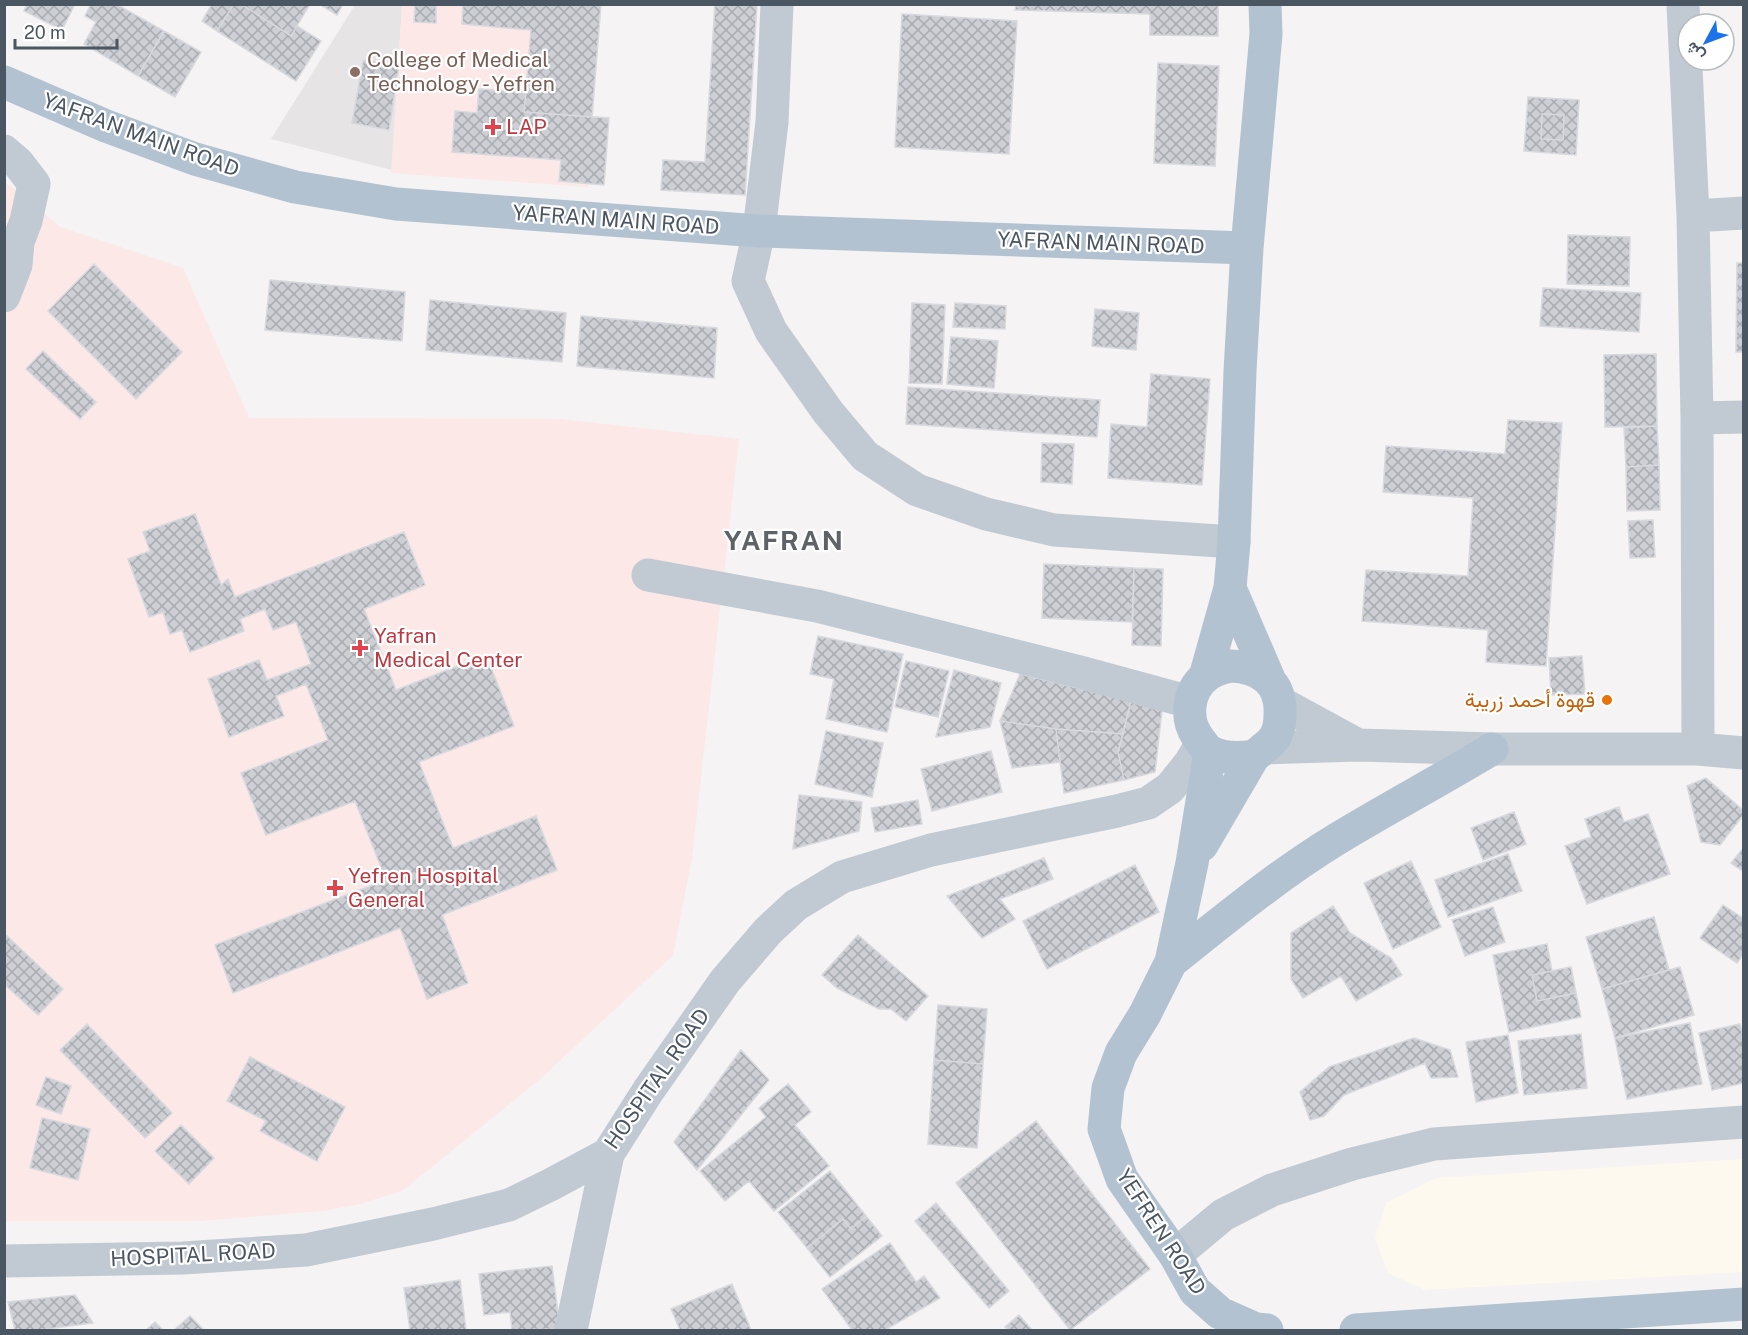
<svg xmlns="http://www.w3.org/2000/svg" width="1748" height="1335" font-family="'Public Sans',Vazirmatn,sans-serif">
  <defs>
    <pattern id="building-cross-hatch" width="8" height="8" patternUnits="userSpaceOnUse" patternTransform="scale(1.5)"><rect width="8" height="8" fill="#cdcfd5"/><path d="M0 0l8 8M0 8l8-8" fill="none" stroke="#a8abb0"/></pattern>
  </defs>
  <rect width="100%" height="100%" fill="#f5f3f3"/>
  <path fill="#fdf9ef" d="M 1743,1159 L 1743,1272 L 1425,1290 L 1388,1273 L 1375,1238 L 1386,1203 L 1436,1178 Z"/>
  <path fill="#e6e4e5" d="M 355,5 L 402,5 L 392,170 L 271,139 Z"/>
  <path fill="#fce8e6" d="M 402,5 L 599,5 L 588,187 L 391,173 Z
    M 4,181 L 60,227 L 183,268 L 249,418 L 560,419 L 739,439 L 692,857 L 673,955 L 539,1080 L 402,1191 L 360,1204 L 323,1211 L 200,1221 L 5,1221 Z"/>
  <path fill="url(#building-cross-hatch)" stroke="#d7d9de" stroke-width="1.5" fill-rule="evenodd" d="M 27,4 L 75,4 L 62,30 L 24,11 Z
    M 91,4 L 116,4 L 164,31 L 138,76 L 84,44 L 96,22 L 85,16 Z
    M 212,4 L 234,4 L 217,31 L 202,21 Z
    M 234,4 L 241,4 L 291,36 L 297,26 L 321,41 L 296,81 L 217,31 Z
    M 241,4 L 310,4 L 291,36 Z
    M 319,4 L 343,4 L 337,15 Z
    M 415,4 L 436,4 L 436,23 L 414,22 Z
    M 463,4 L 601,4 L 592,117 L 524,112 L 531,30 L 462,24 Z
    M 715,4 L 757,4 L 745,195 L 661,190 L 663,160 L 705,162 Z
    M 1016,4 L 1218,4 L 1218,36 L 1150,35 L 1150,14 L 1015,10 Z
    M 902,14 L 1017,21 L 1009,154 L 895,147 Z
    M 164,31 L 201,52 L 175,97 L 138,76 Z
    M 363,60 L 399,66 L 389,130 L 352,123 Z
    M 1158,63 L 1219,66 L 1215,166 L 1154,163 Z
    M 479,89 L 526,92 L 524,112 L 609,118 L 604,185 L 559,181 L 561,160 L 452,152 L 455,111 L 477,113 Z
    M 1528,97 L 1579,100 L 1576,155 L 1524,151 ZM 1542,114 L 1564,115 L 1563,140 L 1541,139 Z
    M 1542,114 L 1564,115 L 1563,140 L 1541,139 Z
    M 1568,235 L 1630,237 L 1629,286 L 1567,284 Z
    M 1737,263 L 1744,263 L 1744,352 L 1736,352 Z
    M 94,264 L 182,352 L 136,399 L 48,311 Z
    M 270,280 L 405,292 L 402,341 L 265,330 Z
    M 1543,288 L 1641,293 L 1639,332 L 1540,326 Z
    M 430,300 L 566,313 L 562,362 L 426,350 Z
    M 912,303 L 945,305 L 942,384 L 909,383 Z
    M 955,303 L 1006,306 L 1005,329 L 953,327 Z
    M 1095,309 L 1139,313 L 1136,350 L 1092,346 Z
    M 581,316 L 717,328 L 714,378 L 577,366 Z
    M 951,337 L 998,341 L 994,388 L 947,384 Z
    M 43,351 L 96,402 L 80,419 L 26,369 Z
    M 1656,354 L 1657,426 L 1605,427 L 1604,355 Z
    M 1151,374 L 1210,379 L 1202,485 L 1108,478 L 1111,424 L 1147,427 Z
    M 908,387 L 1100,400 L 1097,437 L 906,424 Z
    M 1508,420 L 1562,423 L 1546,666 L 1486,662 L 1488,630 L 1362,621 L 1366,570 L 1468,576 L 1473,498 L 1383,492 L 1386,446 L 1505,454 Z
    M 1657,426 L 1659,465 L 1626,467 L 1624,428 Z
    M 1042,443 L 1074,444 L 1072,484 L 1041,482 Z
    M 1659,465 L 1660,510 L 1627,511 L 1626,467 Z
    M 195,514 L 221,585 L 228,579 L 235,597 L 404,532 L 425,585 L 364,609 L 396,690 L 486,655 L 514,726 L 419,762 L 453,848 L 536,816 L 557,870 L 442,915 L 468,983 L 427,999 L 400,928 L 233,993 L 215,945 L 386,880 L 355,801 L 266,835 L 241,773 L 328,740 L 306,684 L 276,696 L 284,716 L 229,737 L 208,679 L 259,660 L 267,680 L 311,664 L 296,622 L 273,630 L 265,609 L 240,619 L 244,631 L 190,652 L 182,630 L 170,634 L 163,612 L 149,617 L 128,559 L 150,551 L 143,532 Z
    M 1653,520 L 1655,557 L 1630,558 L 1628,521 Z
    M 1044,564 L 1134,568 L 1132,622 L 1042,618 Z
    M 1134,568 L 1163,569 L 1161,646 L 1132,645 Z
    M 818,636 L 903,654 L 887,732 L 826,719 L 834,679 L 810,674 Z
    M 1582,656 L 1585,694 L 1551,695 L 1549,658 Z
    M 906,661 L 949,671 L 938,717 L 895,707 Z
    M 954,670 L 1001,683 L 990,727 L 936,737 Z
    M 1020,674 L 1131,701 L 1123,734 L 1056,729 L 1000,721 Z
    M 1131,701 L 1162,711 L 1155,772 L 1124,780 L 1118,752 Z
    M 1000,721 L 1056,729 L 1060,762 L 1012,768 Z
    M 1056,729 L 1123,734 L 1118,752 L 1124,780 L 1064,793 Z
    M 826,731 L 883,743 L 872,797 L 815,784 Z
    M 991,751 L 1002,792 L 932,811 L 921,769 Z
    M 1706,778 L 1744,811 L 1744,814 L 1720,845 L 1701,842 L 1687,786 Z
    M 799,795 L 862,802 L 859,831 L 793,849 Z
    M 918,800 L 922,824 L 875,832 L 871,808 Z
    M 1619,807 L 1624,822 L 1648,814 L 1670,874 L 1587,904 L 1565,846 L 1591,837 L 1585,819 Z
    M 1514,812 L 1526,844 L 1483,860 L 1471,828 Z
    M 1744,847 L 1744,872 L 1731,863 Z
    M 1508,854 L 1522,891 L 1448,917 L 1435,880 Z
    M 1044,858 L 1053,879 L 1000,899 L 1015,919 L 982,938 L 947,896 Z
    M 1411,861 L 1441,927 L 1393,949 L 1364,883 Z
    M 1135,865 L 1159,912 L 1047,969 L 1023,921 Z
    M 1723,905 L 1744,919 L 1744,953 L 1737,963 L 1700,938 Z
    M 1333,906 L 1350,933 L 1391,958 L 1402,975 L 1356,1001 L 1341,976 L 1303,998 L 1291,979 L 1291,933 Z
    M 1493,907 L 1505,942 L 1465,956 L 1452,920 Z
    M 1654,917 L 1669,970 L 1602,989 L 1586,937 Z
    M 4,933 L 63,989 L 38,1015 L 4,984 Z
    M 858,935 L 928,996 L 906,1021 L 891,1009 L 879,1009 L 837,988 L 822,975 Z
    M 1547,944 L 1552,971 L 1532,975 L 1537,1001 L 1576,993 L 1581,1017 L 1509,1032 L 1493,955 Z
    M 1571,967 L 1576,993 L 1537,1001 L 1532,975 Z
    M 1680,967 L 1694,1015 L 1615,1038 L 1602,989 Z
    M 938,1005 L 987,1009 L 983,1064 L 934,1060 Z
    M 1690,1023 L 1702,1084 L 1627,1099 L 1615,1038 Z
    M 87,1024 L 172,1113 L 145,1138 L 60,1050 Z
    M 1740,1024 L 1744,1043 L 1744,1083 L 1712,1090 L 1699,1033 Z
    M 1581,1034 L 1587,1088 L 1524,1095 L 1518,1041 Z
    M 1508,1035 L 1518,1093 L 1476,1102 L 1466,1042 Z
    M 1414,1038 L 1450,1050 L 1458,1077 L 1431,1078 L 1425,1063 L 1344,1095 L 1324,1116 L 1310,1120 L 1300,1092 L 1329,1067 Z
    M 741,1050 L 769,1080 L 697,1170 L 674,1142 Z
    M 250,1057 L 345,1107 L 317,1161 L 260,1131 L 266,1121 L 227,1101 Z
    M 934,1060 L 983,1064 L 977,1148 L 928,1144 Z
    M 46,1077 L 71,1086 L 61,1114 L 36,1105 Z
    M 788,1084 L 811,1112 L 795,1125 L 829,1166 L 774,1211 L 749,1181 L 725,1201 L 700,1171 L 766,1117 L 759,1108 Z
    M 42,1118 L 90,1129 L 78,1180 L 30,1168 Z
    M 1036,1121 L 1150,1269 L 1070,1330 L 956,1183 Z
    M 181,1125 L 214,1158 L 189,1184 L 155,1151 Z
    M 830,1171 L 866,1216 L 851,1229 L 843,1219 L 807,1248 L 778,1212 Z
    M 936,1203 L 1009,1291 L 989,1308 L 915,1221 Z
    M 866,1216 L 882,1236 L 830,1277 L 807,1248 L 843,1219 L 851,1229 Z
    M 890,1243 L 916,1282 L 924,1276 L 940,1298 L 885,1330 L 852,1330 L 822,1289 Z
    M 552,1266 L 560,1329 L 512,1330 L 510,1312 L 484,1315 L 479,1274 Z
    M 460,1280 L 466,1330 L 410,1330 L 404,1288 Z
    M 732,1284 L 751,1330 L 680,1330 L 671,1309 Z
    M 75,1295 L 93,1323 L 40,1330 L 15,1330 L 8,1302 Z
    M 1019,1315 L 1032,1330 L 1009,1330 L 1005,1327 Z
    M 190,1316 L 204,1330 L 174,1330 Z
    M 155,1322 L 163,1330 L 146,1330 Z"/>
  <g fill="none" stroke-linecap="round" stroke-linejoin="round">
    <path stroke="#c1cad2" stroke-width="33" d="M 777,4 L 772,122 L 759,231 L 748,281 L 771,331 L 828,412 L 865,456 L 917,490 L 986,514 L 1054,530 L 1234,542
      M 1683,4 L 1693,216 L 1697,418 L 1698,749
      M 4,151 L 18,163 L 34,184 L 26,221 L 18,242 L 16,265 L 4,296
      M 1693,216 L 1744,213
      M 1697,418 L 1744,417
      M 648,575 L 817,606 L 1080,672 L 1190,702
      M 1281,703 L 1356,744
      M 1264,748 L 1358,745 L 1492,749 L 1698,749 L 1744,753
      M 1175,1255 L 1223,1215 L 1272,1190 L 1352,1164 L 1434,1144 L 1744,1122
      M 4,1261 L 183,1258 L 306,1250 L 433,1224 L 509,1205 L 550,1185 L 608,1154 L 648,1091 L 725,981 L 768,931 L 796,905 L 842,877 L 931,850 L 1117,811 L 1148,803 L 1170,788 L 1190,763 L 1202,743
      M 571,1330 L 608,1154"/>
    <path stroke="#b3c2d1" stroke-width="33" d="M 4,82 L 106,126 L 195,159 L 295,187 L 396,204 L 759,231 L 1247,248
      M 1230,588 L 1270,681
      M 1231,666 C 1261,667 1282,683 1280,715 C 1280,722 1279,730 1275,737 C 1270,744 1261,751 1254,756 C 1240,758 1226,759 1213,753 C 1206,750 1201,742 1197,736 C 1185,718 1188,691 1205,677 C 1213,670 1222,668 1231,666 Z
      M 1205,677 L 1230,588 L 1234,542 L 1240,371 L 1247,248 L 1266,34 L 1265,4
      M 1210,752 L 1192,863 L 1171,962 L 1145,1014 L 1121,1053 L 1108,1088 L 1104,1129 L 1122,1179 L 1175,1255 L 1195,1291 L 1220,1313 L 1256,1329 L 1267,1330
      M 1202,845 L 1254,756
      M 1171,962 C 1225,919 1278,875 1337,839 C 1388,808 1441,780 1492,749
      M 1356,1330 L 1744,1304"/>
  </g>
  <circle fill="#8d6e63" stroke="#fff" stroke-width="2" cx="355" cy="72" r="6"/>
  <g fill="#e0444e" stroke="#fff" stroke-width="2">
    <path d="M490 118h6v6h6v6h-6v6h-6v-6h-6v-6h6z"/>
    <path d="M357 639h6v6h6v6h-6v6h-6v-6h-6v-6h6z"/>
    <path d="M332 879h6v6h6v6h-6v6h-6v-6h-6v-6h6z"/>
  </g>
  <circle fill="#e8710a" stroke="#fff" stroke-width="2" cx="1607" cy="700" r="6"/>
  <g text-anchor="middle" stroke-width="4.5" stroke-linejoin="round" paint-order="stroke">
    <g font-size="21" fill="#785e54" stroke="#fff" text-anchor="start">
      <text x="367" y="67">College of Medical<tspan x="367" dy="24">Technology - Yefren</tspan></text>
    </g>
    <g font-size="21" fill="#be3a42" stroke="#fff" text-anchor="start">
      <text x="506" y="134">LAP</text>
      <text x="374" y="643">Yafran<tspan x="374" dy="24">Medical Center</tspan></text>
      <text x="348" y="883">Yefren Hospital<tspan x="348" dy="24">General</tspan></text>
    </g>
    <g font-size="21" fill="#4a5661" stroke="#fff">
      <text transform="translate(141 135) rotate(20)" y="7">YAFRAN MAIN ROAD</text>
      <text transform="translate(616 220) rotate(4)" y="7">YAFRAN MAIN ROAD</text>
      <text transform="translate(1101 243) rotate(2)" y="7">YAFRAN MAIN ROAD</text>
      <text transform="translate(657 1079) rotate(-55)" y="7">HOSPITAL ROAD</text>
      <text transform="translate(1161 1232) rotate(57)" y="7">YEFREN ROAD</text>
      <text transform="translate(193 1255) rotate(-3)" y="7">HOSPITAL ROAD</text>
    </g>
    <g font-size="21" fill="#c56008" stroke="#fff" text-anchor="end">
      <text x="1595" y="707">قهوة أحمد زريبة</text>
    </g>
    <g font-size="27" font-weight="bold" letter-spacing="1.5" fill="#5f6368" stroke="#fff">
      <text x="784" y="550">YAFRAN</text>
    </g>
  </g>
  <rect width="1748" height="1335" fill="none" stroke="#4a5661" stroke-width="12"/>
  <g transform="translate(1706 42) rotate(229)"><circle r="28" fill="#ffffff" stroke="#b7bbc0" stroke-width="1.5"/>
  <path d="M0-4.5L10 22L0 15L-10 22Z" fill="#1a73e8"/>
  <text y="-9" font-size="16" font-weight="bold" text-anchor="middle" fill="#4a5661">ش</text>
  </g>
  <path d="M15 39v9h102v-9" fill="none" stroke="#4a5661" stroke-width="3"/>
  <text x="24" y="39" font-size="18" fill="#4a5661" stroke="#ffffff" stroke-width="4.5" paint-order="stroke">20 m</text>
</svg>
